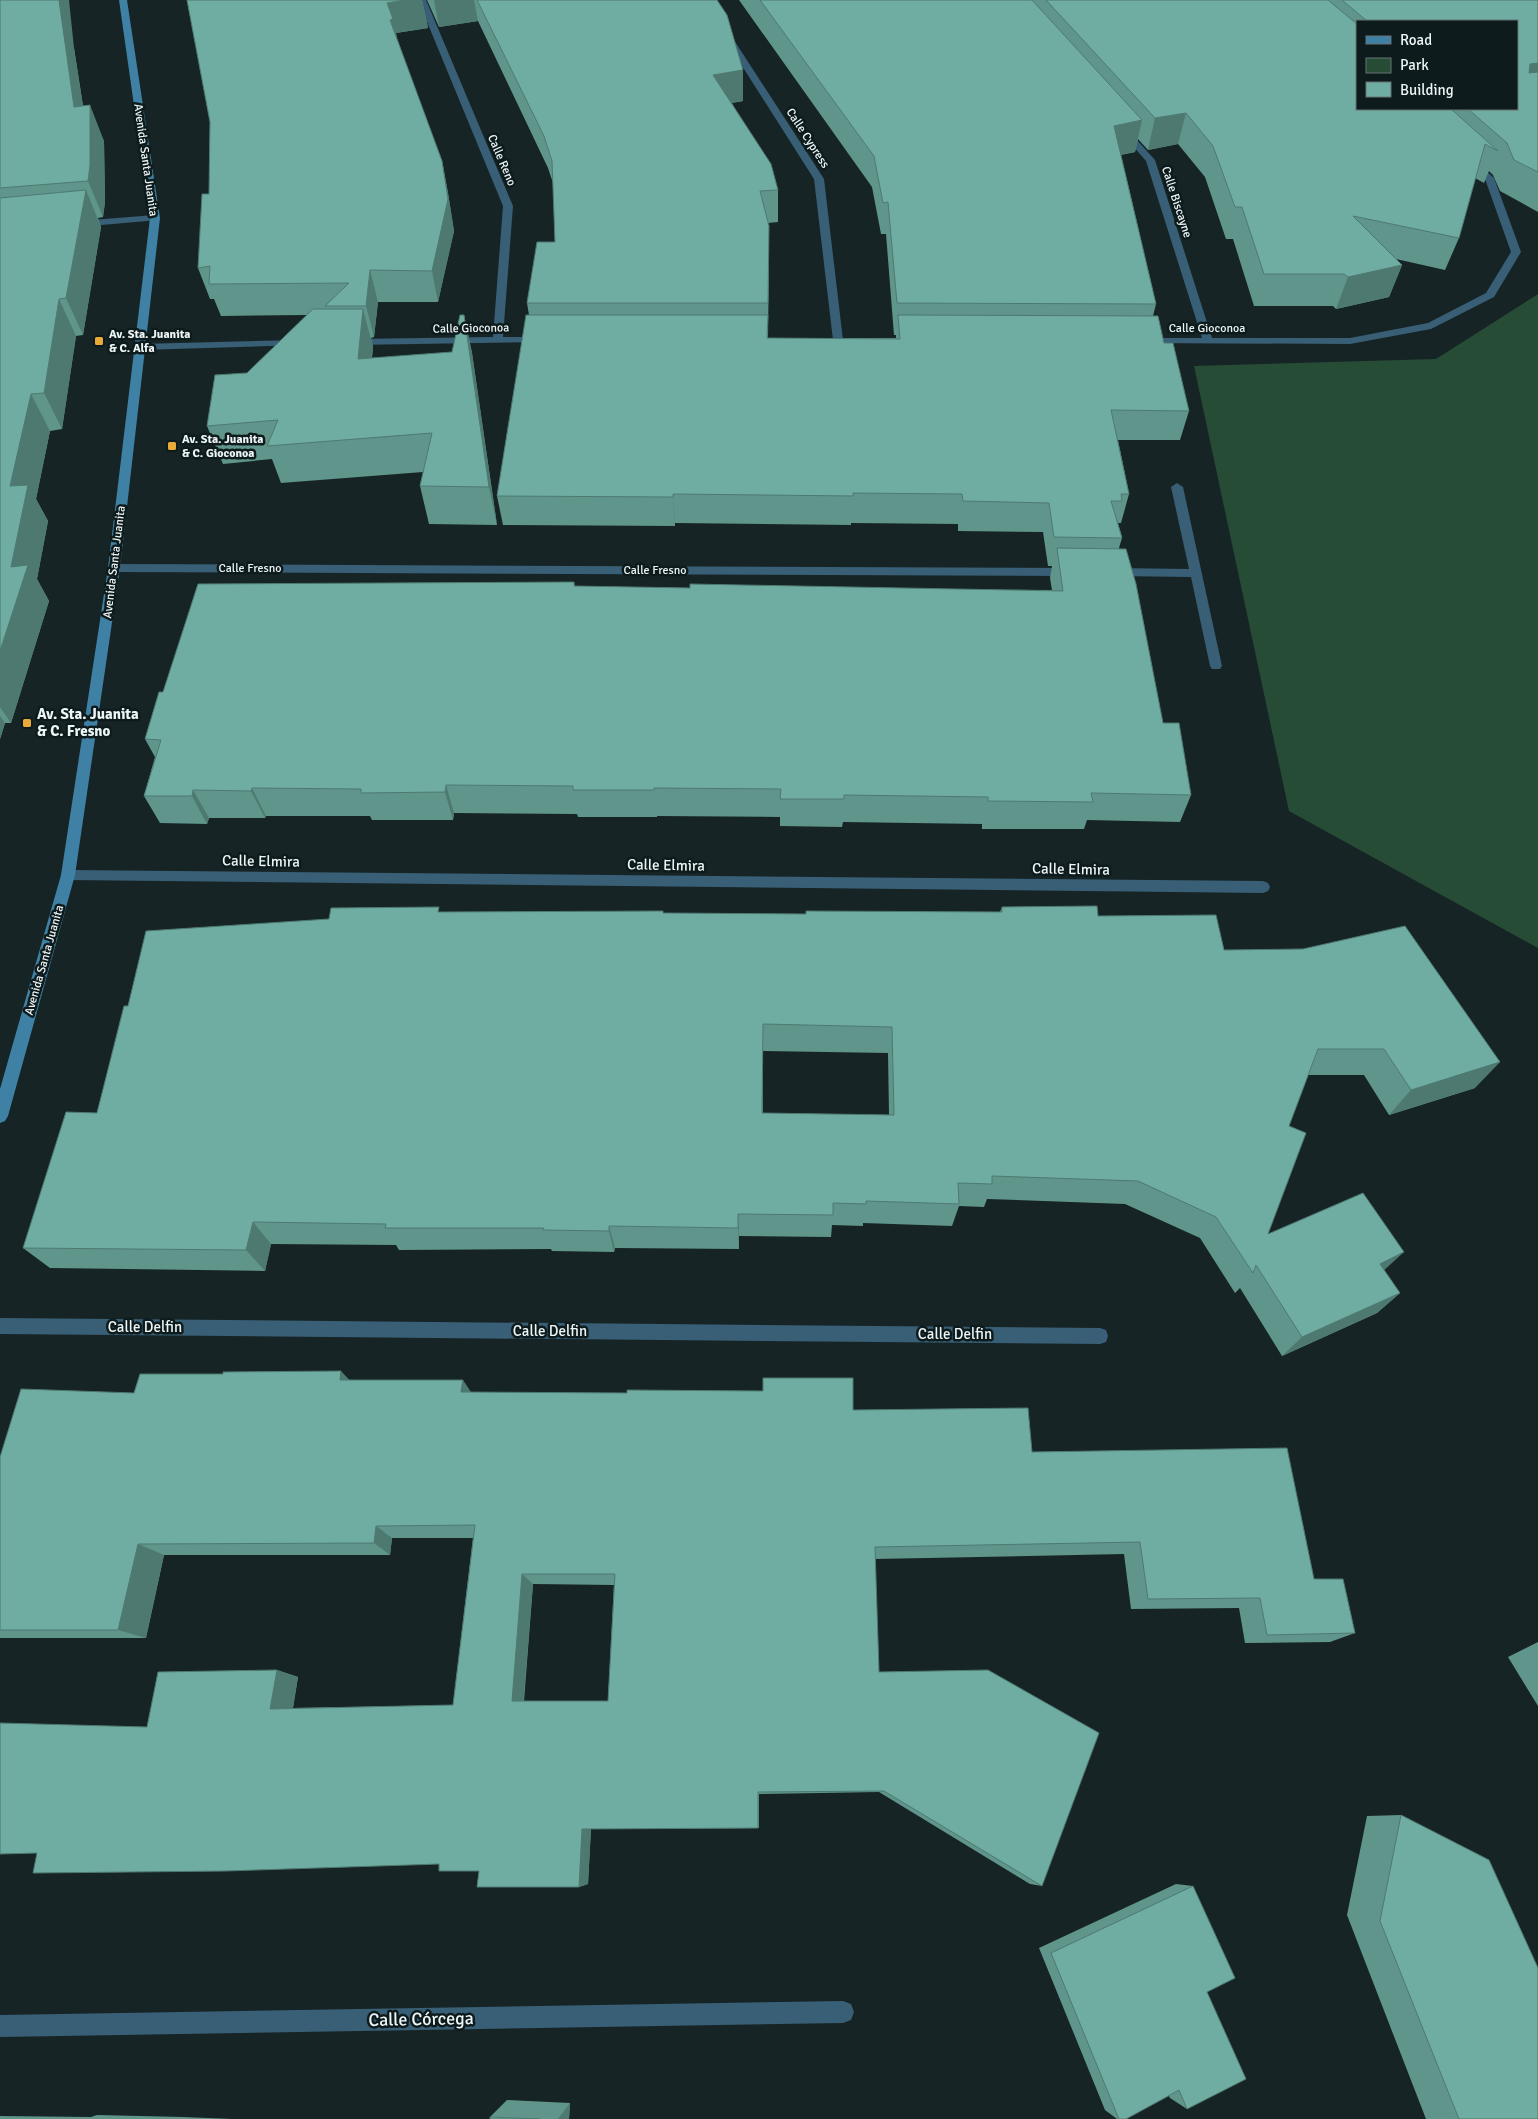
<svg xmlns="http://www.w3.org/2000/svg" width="1538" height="2119" font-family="Signika,sans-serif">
  <rect width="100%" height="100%" fill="#172426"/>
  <path fill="#274c36" d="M 1538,294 L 1538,948 L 1289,811 L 1194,366 L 1436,359 Z"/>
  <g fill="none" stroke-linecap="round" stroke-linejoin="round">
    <path fill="#385f75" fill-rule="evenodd" d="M 418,0 L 426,0 L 513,206 L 503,337 L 543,337 L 547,338 L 548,340 L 547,342 L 353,345 L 348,342 L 353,339 L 493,337 L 503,206 Z
      M 700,0 L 708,0 L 824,179 L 843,340 L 842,342 L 838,343 L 833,340 L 814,179 Z
      M 1124,128 L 1127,129 L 1155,160 L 1212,338 L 1350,338 L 1428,323 L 1486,293 L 1511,252 L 1485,179 L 1469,165 L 1469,161 L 1475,161 L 1494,178 L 1521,252 L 1494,297 L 1431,329 L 1350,344 L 1139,343 L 1138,341 L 1143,338 L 1202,338 L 1146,161 L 1120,131 Z
      M 155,215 L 160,218 L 158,220 L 79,227 L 74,224 L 79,221 Z
      M 298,340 L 302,341 L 303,343 L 302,345 L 140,350 L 135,347 L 140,344 Z
      M 1177,483 L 1183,487 L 1222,666 L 1220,669 L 1212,669 L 1210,666 L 1191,577 L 1113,576 L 1107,572 L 1113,568 L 1189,569 L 1171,487 Z
      M 114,564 L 1070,568 L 1076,572 L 1070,576 L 114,572 L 108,568 Z
      M 68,870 L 1263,881 L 1268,883 L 1270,887 L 1268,891 L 1263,893 L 68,880 L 63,879 L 61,875 L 63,871 Z
      M 0,1318 L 1100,1328 L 1106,1330 L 1108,1336 L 1106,1342 L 1100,1344 L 0,1334 Z
      M 843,2001 L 851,2004 L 854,2012 L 851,2020 L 843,2023 L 0,2037 L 0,2015 Z"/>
    <path fill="#3f81a4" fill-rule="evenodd" d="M 119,0 L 127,0 L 160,218 L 120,568 L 75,875 L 8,1116 L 5,1121 L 0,1123 L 0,1089 L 61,875 L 108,568 L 150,218 Z"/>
  </g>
  <path fill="#5f958b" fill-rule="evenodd" d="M 0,0 L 74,48 L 83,106 L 104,141 L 105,202 L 103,217 L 98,218 L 101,227 L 83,335 L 76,336 L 62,429 L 50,431 L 36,499 L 48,521 L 37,579 L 49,601 L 11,723 L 5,723 L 0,739 Z
    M 187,0 L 422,0 L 428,28 L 396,33 L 397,39 L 442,161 L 448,193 L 454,231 L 438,302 L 378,302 L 374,337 L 371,338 L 373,347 L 372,358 L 452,352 L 464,315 L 472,353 L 497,525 L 429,524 L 420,486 L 423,472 L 281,483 L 272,459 L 223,464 L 207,426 L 247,373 L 307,315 L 221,316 L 214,299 L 210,299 L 198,268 L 209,194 L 210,122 Z
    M 427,0 L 717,0 L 743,101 L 732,103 L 778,190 L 778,222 L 768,223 L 769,258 L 768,338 L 896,338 L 896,335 L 894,335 L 886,234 L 881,234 L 872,187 L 739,0 L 1538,0 L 1538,212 L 1500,191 L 1493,175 L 1489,171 L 1484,183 L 1475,178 L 1459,238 L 1445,270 L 1396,259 L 1402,265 L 1389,297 L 1336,309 L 1333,306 L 1254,306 L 1233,239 L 1226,239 L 1205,177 L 1178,144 L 1148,150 L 1138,139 L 1135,152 L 1121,155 L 1156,304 L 1153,316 L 1189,411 L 1180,440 L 1118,440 L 1129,494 L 1121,523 L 1118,523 L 1122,538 L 1119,548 L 1163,723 L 1191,795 L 1180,822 L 1087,820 L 1084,829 L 982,829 L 982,824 L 843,822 L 842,827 L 780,826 L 780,817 L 657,816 L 657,817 L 578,817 L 577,814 L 454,813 L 453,820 L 372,820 L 370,816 L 266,816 L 265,818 L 209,818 L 207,824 L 160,823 L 144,796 L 155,757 L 145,739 L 163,692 L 574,582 L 575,586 L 690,588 L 1052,590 L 1050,578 L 1052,566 L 1048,566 L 1043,532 L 958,531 L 958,524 L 851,523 L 851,525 L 675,523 L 675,526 L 503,525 L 497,496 L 529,315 L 527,303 L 555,242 L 553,183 L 548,168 L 478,21 L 439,27 ZM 1357,21 L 1517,21 L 1517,109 L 1357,109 Z
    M 1002,907 L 1098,916 L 1224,950 L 1475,1088 L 1389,1115 L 1364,1075 L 1308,1075 L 1289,1126 L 1268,1234 L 1384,1270 L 1400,1293 L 1377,1313 L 1282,1356 L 1240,1288 L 1235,1293 L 1200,1238 L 1125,1204 L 987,1199 L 984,1207 L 959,1206 L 952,1226 L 863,1223 L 863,1226 L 832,1225 L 831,1237 L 739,1236 L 739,1249 L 615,1248 L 614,1252 L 552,1251 L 551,1249 L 399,1250 L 396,1245 L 271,1244 L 265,1271 L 50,1268 L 23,1248 L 97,1113 L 128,1006 L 441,912 L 806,914 L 1000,912 ZM 763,1051 L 888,1053 L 889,1115 L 763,1113 Z
    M 350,1380 L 470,1392 L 853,1410 L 1032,1452 L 1314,1579 L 1355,1633 L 1330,1642 L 1245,1643 L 1239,1608 L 1131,1609 L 1124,1554 L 875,1559 L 879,1672 L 1042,1886 L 1030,1884 L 879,1792 L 759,1794 L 759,1828 L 591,1829 L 588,1884 L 579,1887 L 439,1864 L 147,1727 L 277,1670 L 298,1677 L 293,1708 L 453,1705 L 473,1538 L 392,1538 L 390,1555 L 164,1555 L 146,1638 L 0,1638 L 0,1457 L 134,1393 ZM 533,1584 L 614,1585 L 608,1701 L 524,1701 Z
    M 1538,1642 L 1538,1706 L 1508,1657 Z
    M 1401,1815 L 1538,2119 L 1426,2119 L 1347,1915 L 1367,1816 Z
    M 1176,1884 L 1193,1886 L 1207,1992 L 1187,2109 L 1170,2098 L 1169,2096 L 1126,2119 L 1117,2119 L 1105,2110 L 1039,1948 Z
    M 507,2100 L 570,2103 L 569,2119 L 490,2119 L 490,2117 Z
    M 97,2115 L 183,2117 L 233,2119 L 0,2119 L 0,2116 L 91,2117 Z"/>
  <path fill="#4e7971" d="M 59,0 L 69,0 L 74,48 L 89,144 L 74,107 Z
    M 405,0 L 422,0 L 428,28 L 396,33 L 399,50 L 397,51 L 387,3 Z
    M 434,0 L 474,0 L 478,21 L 439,27 Z
    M 1538,63 L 1538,93 L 1517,95 L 1530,64 Z
    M 743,70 L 743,101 L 714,106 L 713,75 Z
    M 90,105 L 104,141 L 105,202 L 103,217 L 88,181 Z
    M 1186,113 L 1178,144 L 1148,150 L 1155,118 Z
    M 1142,120 L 1135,152 L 1108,157 L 1114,126 Z
    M 442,161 L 448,193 L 454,231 L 438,302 L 432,271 Z
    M 86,190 L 101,227 L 83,335 L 66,298 Z
    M 1402,265 L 1389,297 L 1336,309 L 1348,277 Z
    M 370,270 L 378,302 L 374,337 L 366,306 Z
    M 59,299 L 76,336 L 62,429 L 44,393 Z
    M 363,309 L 373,347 L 368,398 L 358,359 Z
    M 464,315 L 472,353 L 497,525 L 489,487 Z
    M 31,394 L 50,431 L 36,499 L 48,521 L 37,579 L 49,601 L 11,723 L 0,707 L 0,651 L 11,567 L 10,486 Z
    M 673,494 L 675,523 L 675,526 L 673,497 Z
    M 0,716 L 5,723 L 0,739 Z
    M 446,785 L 454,813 L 453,820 L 445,792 Z
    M 252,788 L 266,816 L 265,818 L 251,791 Z
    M 193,790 L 209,818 L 207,824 L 192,796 Z
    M 763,1024 L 763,1051 L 762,1137 L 762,1113 Z
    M 1500,1062 L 1475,1088 L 1389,1115 L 1411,1090 Z
    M 738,1214 L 739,1236 L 739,1249 L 738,1228 Z
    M 253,1222 L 271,1244 L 265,1271 L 246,1250 Z
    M 609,1226 L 615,1248 L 614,1252 L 609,1231 Z
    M 1404,1252 L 1381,1273 L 1380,1264 Z
    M 1400,1293 L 1377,1313 L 1282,1356 L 1302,1337 Z
    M 341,1371 L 358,1389 L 340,1380 Z
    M 463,1380 L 475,1398 L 461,1392 Z
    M 376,1526 L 392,1538 L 390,1555 L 374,1543 Z
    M 138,1544 L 164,1555 L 146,1638 L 118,1630 Z
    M 522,1574 L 533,1584 L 523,1707 L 512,1701 Z
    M 277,1670 L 298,1677 L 292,1714 L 270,1709 Z
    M 582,1829 L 591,1829 L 588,1884 L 579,1887 Z
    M 570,2103 L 569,2119 L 558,2119 Z"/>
  <path fill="#6fada2" stroke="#4e7971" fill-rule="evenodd" d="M 0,0 L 59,0 L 74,107 L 90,105 L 90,165 L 88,181 L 0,188 Z
    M 187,0 L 405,0 L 387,3 L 393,19 L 390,20 L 442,161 L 448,199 L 432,271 L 370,270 L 366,306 L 325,306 L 349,283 L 209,284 L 210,266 L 198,268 L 202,194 L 209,194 L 210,122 Z
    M 477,0 L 717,0 L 727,15 L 743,70 L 713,75 L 771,164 L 778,190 L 760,191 L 769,226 L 768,303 L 527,303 L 537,242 L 555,242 L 552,161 L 544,136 Z
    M 760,0 L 1032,0 L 1142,120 L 1114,126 L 1156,304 L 897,303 L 888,202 L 883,203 L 874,156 Z
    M 1046,0 L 1328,0 L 1357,24 L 1357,109 L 1451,109 L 1498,151 L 1485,144 L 1459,238 L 1353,216 L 1402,265 L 1348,277 L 1344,274 L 1264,274 L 1242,207 L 1235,207 L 1213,146 L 1186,113 L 1155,118 Z
    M 1342,0 L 1538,0 L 1538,63 L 1530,64 L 1529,73 L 1538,72 L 1538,172 L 1514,160 L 1507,143 L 1468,109 L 1517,109 L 1517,21 L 1367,21 Z
    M 86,190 L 66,298 L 59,299 L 44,393 L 31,394 L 10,486 L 28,485 L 11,567 L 28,565 L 0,651 L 0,198 Z
    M 313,309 L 363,309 L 358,359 L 452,352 L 460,315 L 464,315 L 489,487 L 420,486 L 432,433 L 267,446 L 278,420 L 207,426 L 215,375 L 247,373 Z
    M 526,315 L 768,315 L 767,338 L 900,339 L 898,315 L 1158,316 L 1164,343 L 1173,343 L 1189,411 L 1111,410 L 1129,494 L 1121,494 L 1122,501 L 1111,501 L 1122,538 L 1054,537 L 1049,503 L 963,501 L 962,494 L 853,493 L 853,496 L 673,494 L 673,497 L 497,496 Z
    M 1057,548 L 1126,549 L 1136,584 L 1163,723 L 1179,723 L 1191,795 L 1091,793 L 1093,802 L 988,801 L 988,797 L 844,795 L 844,799 L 780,799 L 781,789 L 654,788 L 654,790 L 573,790 L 573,786 L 446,785 L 445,792 L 361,793 L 361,789 L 252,788 L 251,791 L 193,790 L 192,796 L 144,796 L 161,740 L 145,739 L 159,692 L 163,692 L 198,584 L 574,582 L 574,586 L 690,588 L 690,584 L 1063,591 Z
    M 1097,906 L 1098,916 L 1216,915 L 1224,950 L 1303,949 L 1405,926 L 1500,1062 L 1411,1090 L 1384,1049 L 1318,1049 L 1289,1126 L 1306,1133 L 1268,1234 L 1363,1193 L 1404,1252 L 1380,1264 L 1400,1293 L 1302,1337 L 1256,1265 L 1253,1273 L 1216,1217 L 1138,1181 L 992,1176 L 992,1184 L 958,1183 L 959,1204 L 866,1201 L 866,1204 L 833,1203 L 833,1215 L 738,1214 L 738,1228 L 609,1226 L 609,1231 L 543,1230 L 544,1228 L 385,1228 L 386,1224 L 253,1222 L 246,1250 L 23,1248 L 66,1112 L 97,1113 L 124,1006 L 128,1006 L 146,931 L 329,919 L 331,908 L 439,907 L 438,912 L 663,911 L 663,913 L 806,914 L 806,911 L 1002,912 L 1002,907 ZM 763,1024 L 892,1027 L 894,1115 L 762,1113 Z
    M 341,1371 L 340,1380 L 463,1380 L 461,1392 L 627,1393 L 627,1390 L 763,1391 L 763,1378 L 853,1378 L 853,1410 L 1028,1408 L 1032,1452 L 1287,1448 L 1314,1579 L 1343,1579 L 1355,1633 L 1267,1635 L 1260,1598 L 1148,1599 L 1140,1542 L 875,1547 L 879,1672 L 988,1670 L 1099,1733 L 1042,1886 L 884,1791 L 758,1792 L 758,1828 L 582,1829 L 579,1887 L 477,1887 L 479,1871 L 439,1871 L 439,1864 L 226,1871 L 33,1873 L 37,1853 L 0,1854 L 0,1723 L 147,1727 L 158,1672 L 277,1670 L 270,1709 L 453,1705 L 475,1525 L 376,1526 L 374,1543 L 138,1544 L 118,1630 L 0,1630 L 0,1457 L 21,1389 L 134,1393 L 140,1374 L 223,1374 L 223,1372 ZM 522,1574 L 615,1574 L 608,1701 L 512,1701 Z
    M 1401,1815 L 1489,1860 L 1538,1968 L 1538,2119 L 1459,2119 L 1380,1921 Z
    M 1193,1886 L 1235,1978 L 1207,1992 L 1246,2079 L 1187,2109 L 1179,2090 L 1126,2119 L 1119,2119 L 1051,1953 Z
    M 490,2117 L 540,2119 L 490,2119 Z"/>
  <g fill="#eaaa38" stroke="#0e1b1d" stroke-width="2">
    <rect x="94" y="336" width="10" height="10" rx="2.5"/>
    <rect x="167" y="441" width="10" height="10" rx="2.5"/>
    <rect x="22" y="718" width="10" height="10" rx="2.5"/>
  </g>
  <g text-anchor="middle" stroke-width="5" stroke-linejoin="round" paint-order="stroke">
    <g font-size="12" fill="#edf5f6" stroke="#0e1b1d">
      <text transform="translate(808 138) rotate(57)" y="4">Calle Cypress</text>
      <text transform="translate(146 160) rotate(82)" y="4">Avenida Santa Juanita</text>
      <text transform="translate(502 160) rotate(67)" y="4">Calle Reno</text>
      <text transform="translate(1177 202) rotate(72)" y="4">Calle Biscayne</text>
      <text transform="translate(471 328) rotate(-1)" y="4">Calle Gioconoa</text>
      <text x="1207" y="332">Calle Gioconoa</text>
      <text transform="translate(114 562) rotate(-83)" y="4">Avenida Santa Juanita</text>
      <text x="250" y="572">Calle Fresno</text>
      <text x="655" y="574">Calle Fresno</text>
      <text transform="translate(44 960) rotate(-74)" y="4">Avenida Santa Juanita</text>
    </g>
    <g font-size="12" font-weight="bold" fill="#edf5f6" stroke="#0e1b1d" text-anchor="start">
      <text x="109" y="338">Av. Sta. Juanita<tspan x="109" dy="14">&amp; C. Alfa</tspan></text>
      <text x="182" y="443">Av. Sta. Juanita<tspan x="182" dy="14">&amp; C. Gioconoa</tspan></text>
    </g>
    <g font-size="15" font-weight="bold" fill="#edf5f6" stroke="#0e1b1d" text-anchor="start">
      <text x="37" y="719">Av. Sta. Juanita<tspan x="37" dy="17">&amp; C. Fresno</tspan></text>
    </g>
    <g font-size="15" fill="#edf5f6" stroke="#0e1b1d">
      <text transform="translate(261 861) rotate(1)" y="5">Calle Elmira</text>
      <text transform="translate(666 865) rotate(1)" y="5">Calle Elmira</text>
      <text transform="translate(1071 869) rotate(1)" y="5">Calle Elmira</text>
      <text x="145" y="1332">Calle Delfin</text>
      <text x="550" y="1336">Calle Delfin</text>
      <text x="955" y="1339">Calle Delfin</text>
    </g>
    <g font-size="18" fill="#edf5f6" stroke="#0e1b1d">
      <text transform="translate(421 2019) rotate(-1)" y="6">Calle Córcega</text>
    </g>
  </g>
  <rect x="1356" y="20" width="162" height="90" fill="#0e1b1d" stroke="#677274"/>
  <rect x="1366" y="36" width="25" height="8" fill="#3f81a4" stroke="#677274"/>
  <text x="1400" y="45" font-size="15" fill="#edf5f6">Road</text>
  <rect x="1366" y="58" width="25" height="15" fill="#274c36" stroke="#677274"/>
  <text x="1400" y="70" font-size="15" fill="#edf5f6">Park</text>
  <rect x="1366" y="82" width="25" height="15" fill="#6fada2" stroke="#677274"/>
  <text x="1400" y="95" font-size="15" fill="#edf5f6">Building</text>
</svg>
